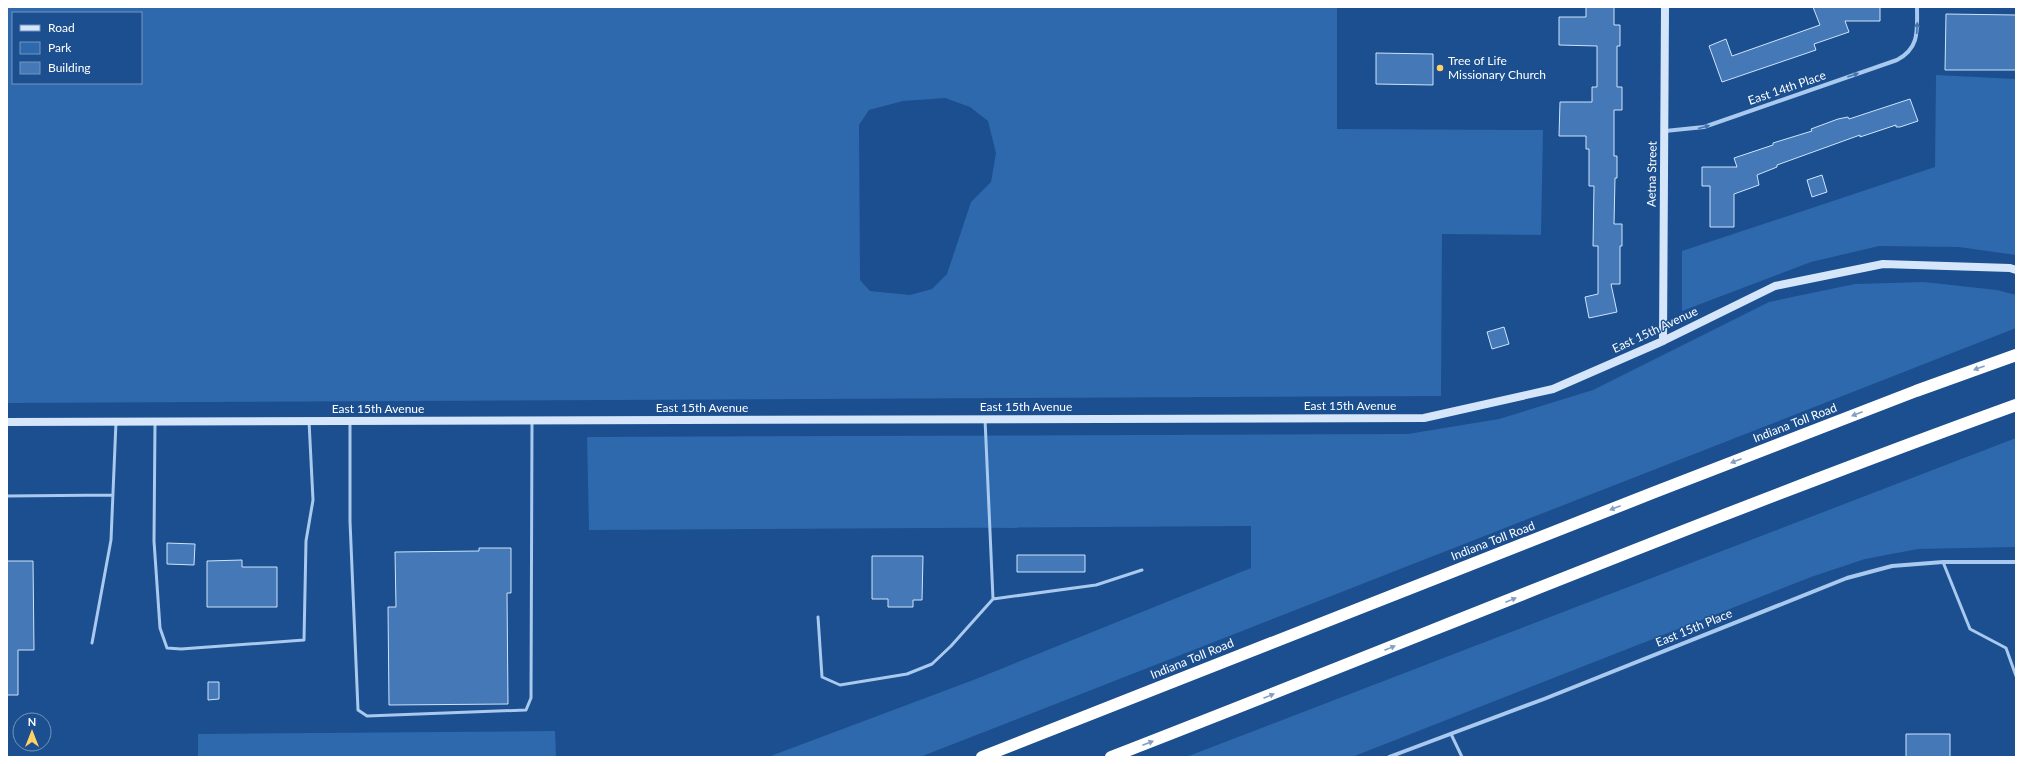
<svg xmlns="http://www.w3.org/2000/svg" width="2023" height="764" font-family="Lato,sans-serif">
  <rect width="100%" height="100%" fill="#1b4f8f"/>
  <path fill="#2e69ad" fill-rule="evenodd" d="M 7,7 L 1337,7 L 1337,129 L 1543,130 L 1541,235 L 1442,234 L 1441,396 L 7,403 ZM 13,13 L 141,13 L 141,83 L 13,83 ZM 945,98 L 970,107 L 988,121 L 996,153 L 991,182 L 971,202 L 947,274 L 932,289 L 910,295 L 870,291 L 860,280 L 859,125 L 869,110 L 903,101 Z
    M 1936,75 L 2016,79 L 2016,255 L 1959,247 L 1879,246 L 1811,262 L 1682,311 L 1682,251 L 1935,167 Z
    M 1924,282 L 1997,290 L 2016,295 L 2016,328 L 920,757 L 768,757 L 976,679 L 1251,568 L 1251,526 L 589,530 L 587,437 L 1408,434 L 1499,419 L 1593,390 L 1769,302 L 1855,284 Z
    M 2016,438 L 2016,547 L 1918,549 L 1865,559 L 1811,577 L 1352,757 L 1186,757 Z
    M 555,731 L 556,757 L 198,757 L 198,734 Z"/>
  <path fill="#4478b7" stroke="#cfe3fa" d="M 1586,7 L 1614,7 L 1614,25 L 1620,25 L 1620,46 L 1617,46 L 1617,87 L 1622,87 L 1622,110 L 1614,110 L 1614,156 L 1617,156 L 1617,178 L 1615,178 L 1614,224 L 1622,224 L 1622,246 L 1620,246 L 1620,284 L 1611,284 L 1617,312 L 1589,318 L 1585,297 L 1598,294 L 1598,246 L 1593,246 L 1594,186 L 1589,186 L 1589,149 L 1586,149 L 1586,136 L 1559,136 L 1560,102 L 1592,102 L 1592,87 L 1597,87 L 1597,46 L 1559,45 L 1559,17 L 1586,17 Z
    M 1813,7 L 1880,7 L 1880,21 L 1845,21 L 1849,32 L 1814,44 L 1816,50 L 1722,82 L 1709,46 L 1726,39 L 1732,56 L 1820,25 Z
    M 1946,14 L 2016,15 L 2016,70 L 1945,70 Z
    M 1376,53 L 1433,54 L 1433,85 L 1376,84 Z
    M 1910,99 L 1918,121 L 1900,127 L 1896,127 L 1896,125 L 1860,137 L 1860,135 L 1777,165 L 1777,167 L 1757,175 L 1759,185 L 1734,194 L 1734,227 L 1710,227 L 1710,186 L 1702,186 L 1702,167 L 1737,167 L 1734,158 L 1773,145 L 1773,143 L 1812,131 L 1811,129 L 1838,119 L 1848,117 L 1849,119 Z
    M 1822,175 L 1827,192 L 1812,197 L 1807,180 Z
    M 1504,327 L 1509,344 L 1492,349 L 1487,332 Z
    M 167,543 L 195,544 L 194,565 L 167,564 Z
    M 479,548 L 511,548 L 511,593 L 507,593 L 508,704 L 389,705 L 388,607 L 396,607 L 395,552 L 479,551 Z
    M 1017,555 L 1085,555 L 1085,572 L 1017,572 Z
    M 872,556 L 923,556 L 922,600 L 913,600 L 913,607 L 888,607 L 888,599 L 872,599 Z
    M 242,560 L 242,567 L 277,567 L 277,607 L 207,607 L 207,561 Z
    M 7,561 L 33,561 L 34,650 L 18,650 L 18,695 L 7,695 Z
    M 208,682 L 219,682 L 219,699 L 208,700 Z
    M 1906,734 L 1950,734 L 1950,757 L 1906,757 Z"/>
  <g fill="none" stroke-linecap="round" stroke-linejoin="round">
    <path stroke="#a9c9ee" stroke-width="3" d="M 350,422 L 350,521 L 358,710 L 367,716 L 526,710 L 531,698 L 532,421
      M 155,423 L 154,541 L 160,628 L 167,648 L 181,649 L 304,640 L 306,541 L 313,500 L 309,421
      M 7,496 L 113,495
      M 1943,562 L 1970,629 L 2006,648 L 2016,676
      M 993,599 L 1096,585 L 1142,570
      M 818,617 L 822,677 L 840,685 L 907,674 L 932,664 L 951,646 L 993,599 L 985,419
      M 92,643 L 111,540 L 116,422
      M 1451,734 L 1462,757"/>
    <path stroke="#a9c9ee" stroke-width="4" d="M 1665,131 L 1704,127 L 1897,60 C 1920,48 1917,30 1917,7
      M 1389,757 L 1544,699 L 1847,578 L 1892,566 L 1943,562 L 2016,562"/>
    <path stroke="#d6e6fa" stroke-width="8" d="M 1663,341 L 1665,7
      M 7,422 L 1424,418 L 1553,389 L 1663,341 L 1775,286 L 1883,264 L 2010,268 L 2016,270"/>
    <path stroke="#fff" stroke-width="12" d="M 982,757 L 1655,492 L 1916,391 L 2016,355
      M 1111,757 C 1413,640 1712,515 2016,405"/>
  </g>
  <defs><path id="oneway-solid" d="M-6-.8H1V-3.2L6.5 0L1 3.2V.8H-6Z"/></defs>
  <g fill="#4674ac">
    <use href="#oneway-solid" transform="translate(1917 28) rotate(-87)"/>
    <use href="#oneway-solid" transform="translate(1853 75) rotate(-19)"/>
    <use href="#oneway-solid" transform="translate(1704 127) rotate(-15)"/>
  </g>
  <g fill="#829ec1">
    <use href="#oneway-solid" transform="translate(1979 368) rotate(160)"/>
    <use href="#oneway-solid" transform="translate(1857 414) rotate(159)"/>
    <use href="#oneway-solid" transform="translate(1736 461) rotate(159)"/>
    <use href="#oneway-solid" transform="translate(1615 508) rotate(159)"/>
    <use href="#oneway-solid" transform="translate(1511 600) rotate(-22)"/>
    <use href="#oneway-solid" transform="translate(1390 648) rotate(-22)"/>
    <use href="#oneway-solid" transform="translate(1269 696) rotate(-22)"/>
    <use href="#oneway-solid" transform="translate(1148 743) rotate(-21)"/>
  </g>
  <circle fill="#ffd166" stroke="#1b4f8f" stroke-width="1.5" cx="1440" cy="68" r="4"/>
  <g text-anchor="middle" stroke-width="3" stroke-linejoin="round" paint-order="stroke">
    <g font-size="12" fill="#fff" stroke="#1b4f8f" text-anchor="start">
      <text x="1448" y="65">Tree of Life<tspan x="1448" dy="14">Missionary Church</tspan></text>
    </g>
    <g font-size="12" fill="#fff" stroke="#1b4f8f">
      <text transform="translate(1787 88) rotate(-19)" y="4">East 14th Place</text>
      <text transform="translate(1652 174) rotate(-89)" y="4">Aetna Street</text>
      <text transform="translate(1655 330) rotate(-25)" y="4">East 15th Avenue</text>
      <text x="1350" y="410">East 15th Avenue</text>
      <text x="1026" y="411">East 15th Avenue</text>
      <text x="702" y="412">East 15th Avenue</text>
      <text x="378" y="413">East 15th Avenue</text>
      <text transform="translate(1795 423) rotate(-21)" y="4">Indiana Toll Road</text>
      <text transform="translate(1493 541) rotate(-21)" y="4">Indiana Toll Road</text>
      <text transform="translate(1694 628) rotate(-22)" y="4">East 15th Place</text>
      <text transform="translate(1192 659) rotate(-22)" y="4">Indiana Toll Road</text>
    </g>
  </g>
  <rect width="2023" height="764" fill="none" stroke="#ffffff" stroke-width="16"/>
  <rect x="12" y="12" width="130" height="72" fill="#1b4f8f" stroke="#7695bc"/>
  <rect x="20" y="25" width="20" height="6" fill="#d6e6fa" stroke="#7695bc"/>
  <text x="48" y="32" font-size="12" fill="#ffffff">Road</text>
  <rect x="20" y="42" width="20" height="12" fill="#2e69ad" stroke="#7695bc"/>
  <text x="48" y="52" font-size="12" fill="#ffffff">Park</text>
  <rect x="20" y="62" width="20" height="12" fill="#4478b7" stroke="#7695bc"/>
  <text x="48" y="72" font-size="12" fill="#ffffff">Building</text>
  <g transform="translate(32 732)"><circle r="19" fill="#1b4f8f" stroke="#7695bc"/>
  <path d="M0-3L7 15L0 10L-7 15Z" fill="#ffd166"/>
  <text y="-6" font-size="11" font-weight="bold" text-anchor="middle" fill="#ffffff">N</text>
  </g>
</svg>
